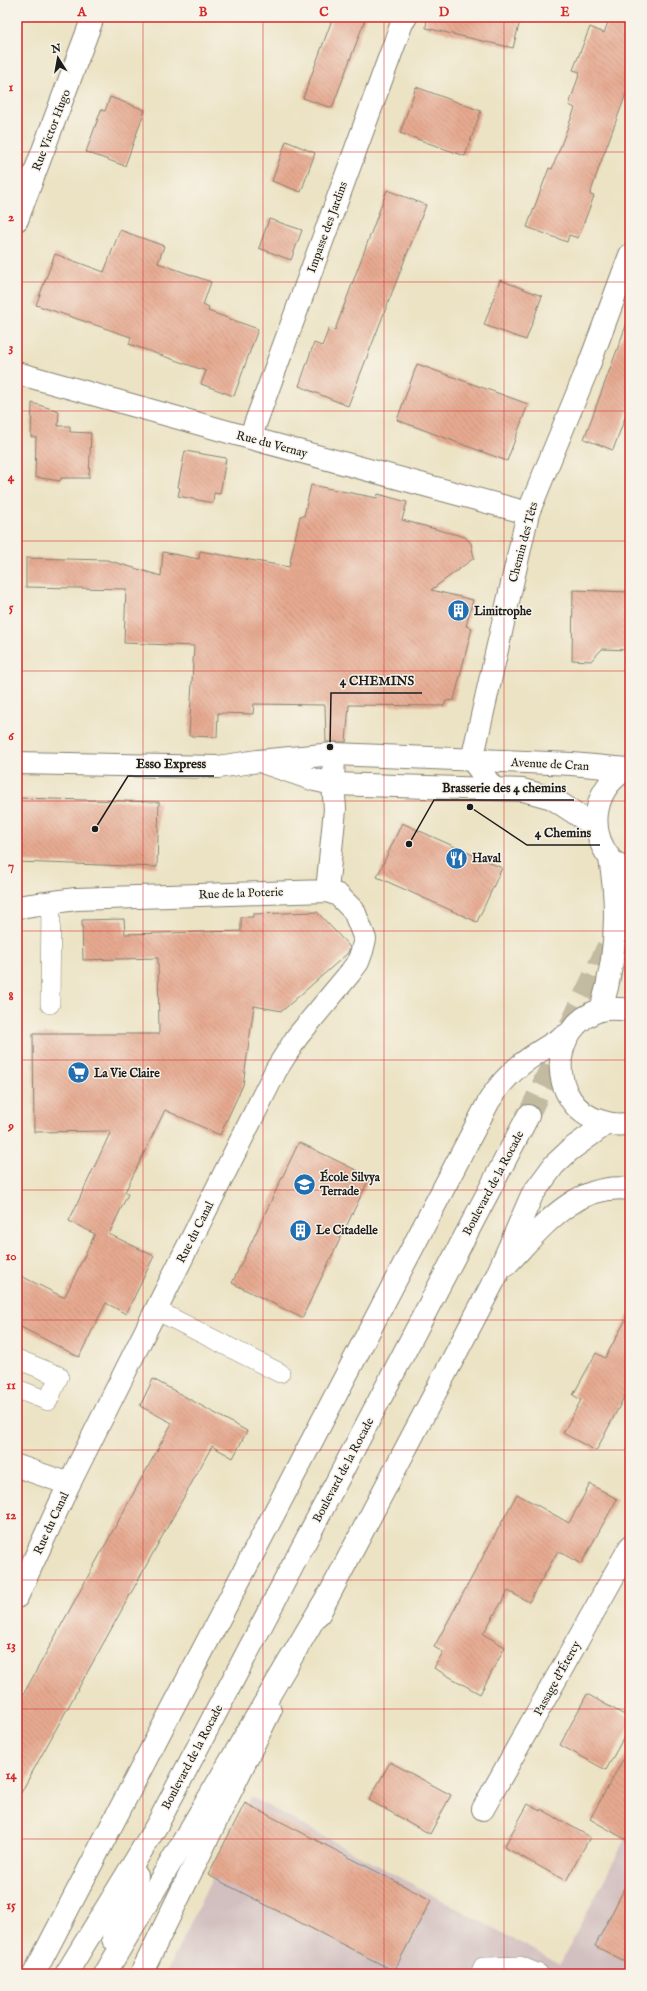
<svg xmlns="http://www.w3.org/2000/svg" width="647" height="1991" font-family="'IM FELL English',serif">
  <defs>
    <pattern id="building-back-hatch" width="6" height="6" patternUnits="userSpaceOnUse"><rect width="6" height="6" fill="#e6a990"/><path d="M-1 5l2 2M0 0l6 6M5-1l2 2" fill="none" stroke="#c5917c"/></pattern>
  </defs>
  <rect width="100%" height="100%" fill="#f7f3e8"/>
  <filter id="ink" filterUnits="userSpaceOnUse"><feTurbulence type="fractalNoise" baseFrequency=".025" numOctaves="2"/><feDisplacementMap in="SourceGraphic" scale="8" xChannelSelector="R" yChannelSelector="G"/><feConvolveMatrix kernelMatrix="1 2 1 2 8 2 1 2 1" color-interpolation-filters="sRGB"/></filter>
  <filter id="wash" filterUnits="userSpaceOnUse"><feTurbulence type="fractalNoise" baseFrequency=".012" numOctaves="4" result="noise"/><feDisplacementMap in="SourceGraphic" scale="16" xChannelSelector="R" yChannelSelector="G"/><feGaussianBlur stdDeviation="0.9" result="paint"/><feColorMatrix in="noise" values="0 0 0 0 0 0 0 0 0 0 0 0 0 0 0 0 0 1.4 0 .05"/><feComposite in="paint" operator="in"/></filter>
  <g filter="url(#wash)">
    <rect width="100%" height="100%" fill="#ece3c4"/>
    <path fill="#d2bfc0" d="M 251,1797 L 560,1964 L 630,1830 L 630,1974 L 166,1974 Z"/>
    <g id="blocks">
      <path fill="url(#building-back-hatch)" d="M 333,17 L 366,17 L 332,108 L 303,98 Z
        M 427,17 L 521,17 L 513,48 L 426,28 Z
        M 610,17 L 630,17 L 630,83 L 598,170 L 590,195 L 594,196 L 578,238 L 569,235 L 567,242 L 527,227 L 549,168 L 552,169 L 575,108 L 569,105 L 580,72 L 573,70 L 590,27 L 604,33 Z
        M 416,87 L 481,111 L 465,156 L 400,133 Z
        M 110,97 L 145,110 L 125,166 L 86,152 L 101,110 L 105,111 Z
        M 286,141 L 315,153 L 301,192 L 272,181 Z
        M 387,190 L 426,205 L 348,406 L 299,386 L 314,343 L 322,346 L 329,328 L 335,330 Z
        M 269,219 L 302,230 L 291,260 L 259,248 Z
        M 120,230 L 164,246 L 158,263 L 211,282 L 203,305 L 209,308 L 208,311 L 258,329 L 234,396 L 201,384 L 206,371 L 129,344 L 131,337 L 36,305 L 55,254 L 104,272 Z
        M 500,280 L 542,296 L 526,340 L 484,325 Z
        M 627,323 L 630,323 L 630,404 L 613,450 L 584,439 Z
        M 417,364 L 528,404 L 507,461 L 397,420 Z
        M 32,403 L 59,411 L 58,426 L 70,426 L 70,432 L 91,433 L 89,478 L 61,478 L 60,481 L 35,477 L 36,437 L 31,437 Z
        M 185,451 L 226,458 L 220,494 L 214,493 L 213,503 L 178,496 L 180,488 L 178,487 Z
        M 311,485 L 377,498 L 378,494 L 407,502 L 402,520 L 465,537 L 471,543 L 474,558 L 431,590 L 473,600 L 466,626 L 472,628 L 454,700 L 446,701 L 444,706 L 349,705 L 346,742 L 326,742 L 325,705 L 254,704 L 253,714 L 218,713 L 217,737 L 189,736 L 194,646 L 124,643 L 126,589 L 26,587 L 26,558 L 107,560 L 161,576 L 163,552 L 199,559 L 200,551 L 289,567 L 300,516 L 304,516 Z
        M 573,590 L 630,592 L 630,650 L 602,649 L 591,661 L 572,660 Z
        M 17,798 L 159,802 L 157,867 L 17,862 Z
        M 402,823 L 502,868 L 477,922 L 377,877 Z
        M 317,912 L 350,947 L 348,953 L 282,1011 L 254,1006 L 243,1085 L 220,1135 L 165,1110 L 125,1192 L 128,1194 L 109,1234 L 154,1256 L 126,1314 L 106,1303 L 79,1357 L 17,1325 L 17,1274 L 63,1297 L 65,1296 L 95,1234 L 69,1221 L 111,1131 L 34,1132 L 33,1034 L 159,1034 L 158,958 L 83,960 L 82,920 L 124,919 L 125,934 L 241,931 L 241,917 L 253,917 L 253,914 Z
        M 299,1142 L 370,1177 L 302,1318 L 232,1283 Z
        M 630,1312 L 630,1386 L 596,1451 L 563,1433 L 581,1400 L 573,1395 L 596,1353 L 605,1358 Z
        M 153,1379 L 247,1431 L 233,1458 L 212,1446 L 17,1800 L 17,1706 L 172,1423 L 140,1406 Z
        M 590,1484 L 617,1499 L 581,1564 L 558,1551 L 529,1602 L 508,1591 L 483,1634 L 505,1647 L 480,1694 L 434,1668 L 443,1652 L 434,1647 L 517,1494 L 569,1523 Z
        M 587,1694 L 630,1718 L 630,1726 L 606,1770 L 560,1745 Z
        M 630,1747 L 630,1842 L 590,1819 Z
        M 390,1762 L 451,1795 L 430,1834 L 369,1800 Z
        M 245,1803 L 431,1900 L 394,1971 L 208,1875 Z
        M 528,1804 L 540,1811 L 541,1809 L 590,1837 L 566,1881 L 504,1847 Z
        M 630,1878 L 630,1964 L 595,1946 Z"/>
    </g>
  </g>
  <g filter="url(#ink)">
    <use href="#blocks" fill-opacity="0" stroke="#848070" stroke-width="1"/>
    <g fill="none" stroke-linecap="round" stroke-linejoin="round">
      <path stroke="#c2bba2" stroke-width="22" stroke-dasharray="22 11" stroke-linecap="butt" d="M 528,1116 L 630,899"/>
      <defs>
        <path id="lane" d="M 50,1004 L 51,902
          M 156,1310 L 280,1373
          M 17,1359 L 59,1376 L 48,1401 L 17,1389
          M 480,1974 L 483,1967 L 520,1966 L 539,1974"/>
        <path id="street" d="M 17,220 L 93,17
          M 17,373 L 250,438 L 528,513
          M 250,438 L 402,23 L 406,17
          M 493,788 L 472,760 L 528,513 L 589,365 L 630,255
          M 327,891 L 335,809 L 333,784 L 334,754
          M 17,907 L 76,899 L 327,891 L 338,895 L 354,911 L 365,939 L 362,951 L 358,962 L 350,973 L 297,1037 L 276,1070 L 69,1484 L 17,1597
          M 17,1466 L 69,1484
          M 483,1809 L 630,1547"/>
        <path id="secondary" d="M 17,763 L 218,767 L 258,761 L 334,754 L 572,764 L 627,769
          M 265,763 L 315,780 L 333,784 L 523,790 L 552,798 L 596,827"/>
        <path id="primary" d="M 630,768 C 595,784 586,828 610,858 C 615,864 623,868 630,872
          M 601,1010 C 616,960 619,910 610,859
          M 630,1010 C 621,1009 608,1008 600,1010 C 547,1027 548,1105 600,1121 C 609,1124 620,1126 630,1123
          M 506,1265 C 540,1230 574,1182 630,1189
          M 319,1614 L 497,1275 L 532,1195 L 554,1165 L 570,1150 L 607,1123
          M 34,1974 L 489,1101 C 510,1067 536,1053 570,1033
          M 141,1974 L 270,1711"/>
        <path id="highway" d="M 113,1939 L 137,1876
          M 66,1974 L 157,1825 L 528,1116
          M 105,1974 L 327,1597"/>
      </defs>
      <use href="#lane" stroke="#848070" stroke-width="20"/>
      <use href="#street" stroke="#848070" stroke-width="24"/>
      <use href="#secondary" stroke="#848070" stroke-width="24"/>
      <use href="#primary" stroke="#848070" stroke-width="24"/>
      <use href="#highway" stroke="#848070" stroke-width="24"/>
      <use href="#lane" stroke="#fff" stroke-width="19"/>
      <use href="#street" stroke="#fff" stroke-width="22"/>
      <use href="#secondary" stroke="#fff" stroke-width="22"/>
      <use href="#primary" stroke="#fff" stroke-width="22"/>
      <use href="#highway" stroke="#fff" stroke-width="22"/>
    </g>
  </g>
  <path fill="none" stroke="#d62828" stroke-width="1" stroke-opacity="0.55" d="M 143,17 L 143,1974M 263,17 L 263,1974M 384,17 L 384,1974M 504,17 L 504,1974M 17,152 L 630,152M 17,282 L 630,282M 17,411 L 630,411M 17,541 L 630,541M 17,671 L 630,671M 17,801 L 630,801M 17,931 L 630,931M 17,1060 L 630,1060M 17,1190 L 630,1190M 17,1320 L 630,1320M 17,1450 L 630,1450M 17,1580 L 630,1580M 17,1709 L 630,1709M 17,1839 L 630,1839"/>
  <defs>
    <symbol id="building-disc" viewBox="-11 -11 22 22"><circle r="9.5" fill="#1f6fb2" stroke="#f7f3e8"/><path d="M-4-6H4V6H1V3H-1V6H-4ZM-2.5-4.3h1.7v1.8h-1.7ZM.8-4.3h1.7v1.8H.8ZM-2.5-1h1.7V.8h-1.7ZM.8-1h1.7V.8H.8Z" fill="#fff"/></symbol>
    <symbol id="restaurant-disc" viewBox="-11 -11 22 22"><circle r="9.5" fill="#1f6fb2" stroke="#f7f3e8"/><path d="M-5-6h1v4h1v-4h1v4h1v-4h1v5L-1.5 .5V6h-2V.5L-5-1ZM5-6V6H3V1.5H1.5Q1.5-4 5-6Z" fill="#fff"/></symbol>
    <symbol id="supermarket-disc" viewBox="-11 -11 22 22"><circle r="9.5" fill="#1f6fb2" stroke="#f7f3e8"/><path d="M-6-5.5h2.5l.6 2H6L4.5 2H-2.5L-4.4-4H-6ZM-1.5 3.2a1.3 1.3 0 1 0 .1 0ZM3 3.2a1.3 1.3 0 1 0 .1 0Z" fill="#fff"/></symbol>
    <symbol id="school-disc" viewBox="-11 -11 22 22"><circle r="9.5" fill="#1f6fb2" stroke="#f7f3e8"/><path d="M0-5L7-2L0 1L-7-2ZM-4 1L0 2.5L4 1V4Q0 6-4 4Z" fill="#fff"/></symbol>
  </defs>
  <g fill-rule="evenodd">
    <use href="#building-disc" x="446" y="598" width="25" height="25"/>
    <use href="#restaurant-disc" x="444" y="846" width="25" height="25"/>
    <use href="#supermarket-disc" x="66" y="1060" width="25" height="25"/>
    <use href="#school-disc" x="292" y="1172" width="25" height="25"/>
    <use href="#building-disc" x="288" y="1218" width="25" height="25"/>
  </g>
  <g text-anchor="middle" stroke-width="3" stroke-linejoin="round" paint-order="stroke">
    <g font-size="12" fill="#1c1c1c" stroke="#f7f3e8">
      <text transform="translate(51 130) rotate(-69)" y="4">Rue Victor Hugo</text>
      <text transform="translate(327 227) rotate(-70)" y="4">Impasse des Jardins</text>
      <text transform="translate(272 444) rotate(15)" y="4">Rue du Vernay</text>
      <text transform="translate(523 542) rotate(-75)" y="4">Chemin des Têts</text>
      <text transform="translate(550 764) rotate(3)" y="4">Avenue de Cran</text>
      <text transform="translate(241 893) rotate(-2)" y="4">Rue de la Poterie</text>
      <text transform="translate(493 1183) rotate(-62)" y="4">Boulevard de la Rocade</text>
      <text transform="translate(195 1232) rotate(-63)" y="4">Rue du Canal</text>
      <text transform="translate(343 1470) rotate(-62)" y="4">Boulevard de la Rocade</text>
      <text transform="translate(51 1523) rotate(-65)" y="4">Rue du Canal</text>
      <text transform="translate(557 1678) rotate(-61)" y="4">Passage d'Étercy</text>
      <text transform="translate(192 1757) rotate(-62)" y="4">Boulevard de la Rocade</text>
    </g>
    <g font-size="12" font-weight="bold" fill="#1c1c1c" stroke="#f7f3e8" text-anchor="start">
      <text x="474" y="615">Limitrophe</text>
      <text x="472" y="862">Haval</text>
      <text x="94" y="1077">La Vie Claire</text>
      <text x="320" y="1181">École Silvya<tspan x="320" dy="14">Terrade</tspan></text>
      <text x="316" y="1234">Le Citadelle</text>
    </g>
  </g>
  <path fill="none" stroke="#1c1c1c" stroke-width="1.5" d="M330 747L331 693H422M95 829L128 776H214M409 844L434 800H574M470 807L527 845H600"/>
  <g fill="#1c1c1c" stroke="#f7f3e8" stroke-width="1.5">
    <circle cx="330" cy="747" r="4"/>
    <circle cx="95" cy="829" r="4"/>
    <circle cx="409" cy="844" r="4"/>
    <circle cx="470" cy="807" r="4"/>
  </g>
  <g font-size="13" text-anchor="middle" font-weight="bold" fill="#1c1c1c" stroke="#f7f3e8" stroke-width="3" stroke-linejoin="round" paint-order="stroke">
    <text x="377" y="685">4 CHEMINS</text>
    <text x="171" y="768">Esso Express</text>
    <text x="504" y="792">Brasserie des 4 chemins</text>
    <text x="563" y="837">4 Chemins</text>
  </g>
  <rect width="647" height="1991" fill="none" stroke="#f7f3e8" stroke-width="44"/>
  <g transform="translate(58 58) rotate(349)" stroke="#f7f3e8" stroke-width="3" paint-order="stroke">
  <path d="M0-3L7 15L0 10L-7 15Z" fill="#1c1c1c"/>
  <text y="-6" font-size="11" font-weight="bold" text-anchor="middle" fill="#1c1c1c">N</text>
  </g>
  <rect x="22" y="22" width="603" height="1947" fill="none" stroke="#d62828" stroke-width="1.5"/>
  <g font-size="13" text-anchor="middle" font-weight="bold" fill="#d62828">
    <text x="82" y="16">A</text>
    <text x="203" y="16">B</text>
    <text x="324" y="16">C</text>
    <text x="444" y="16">D</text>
    <text x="565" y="16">E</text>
    <text x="11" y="91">1</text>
    <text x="11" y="221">2</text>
    <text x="11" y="351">3</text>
    <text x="11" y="481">4</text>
    <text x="11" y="611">5</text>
    <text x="11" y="740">6</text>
    <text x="11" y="870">7</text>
    <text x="11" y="1000">8</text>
    <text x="11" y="1130">9</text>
    <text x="11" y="1260">10</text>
    <text x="11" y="1389">11</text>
    <text x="11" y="1519">12</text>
    <text x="11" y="1649">13</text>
    <text x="11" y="1779">14</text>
    <text x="11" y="1909">15</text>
  </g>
</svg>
